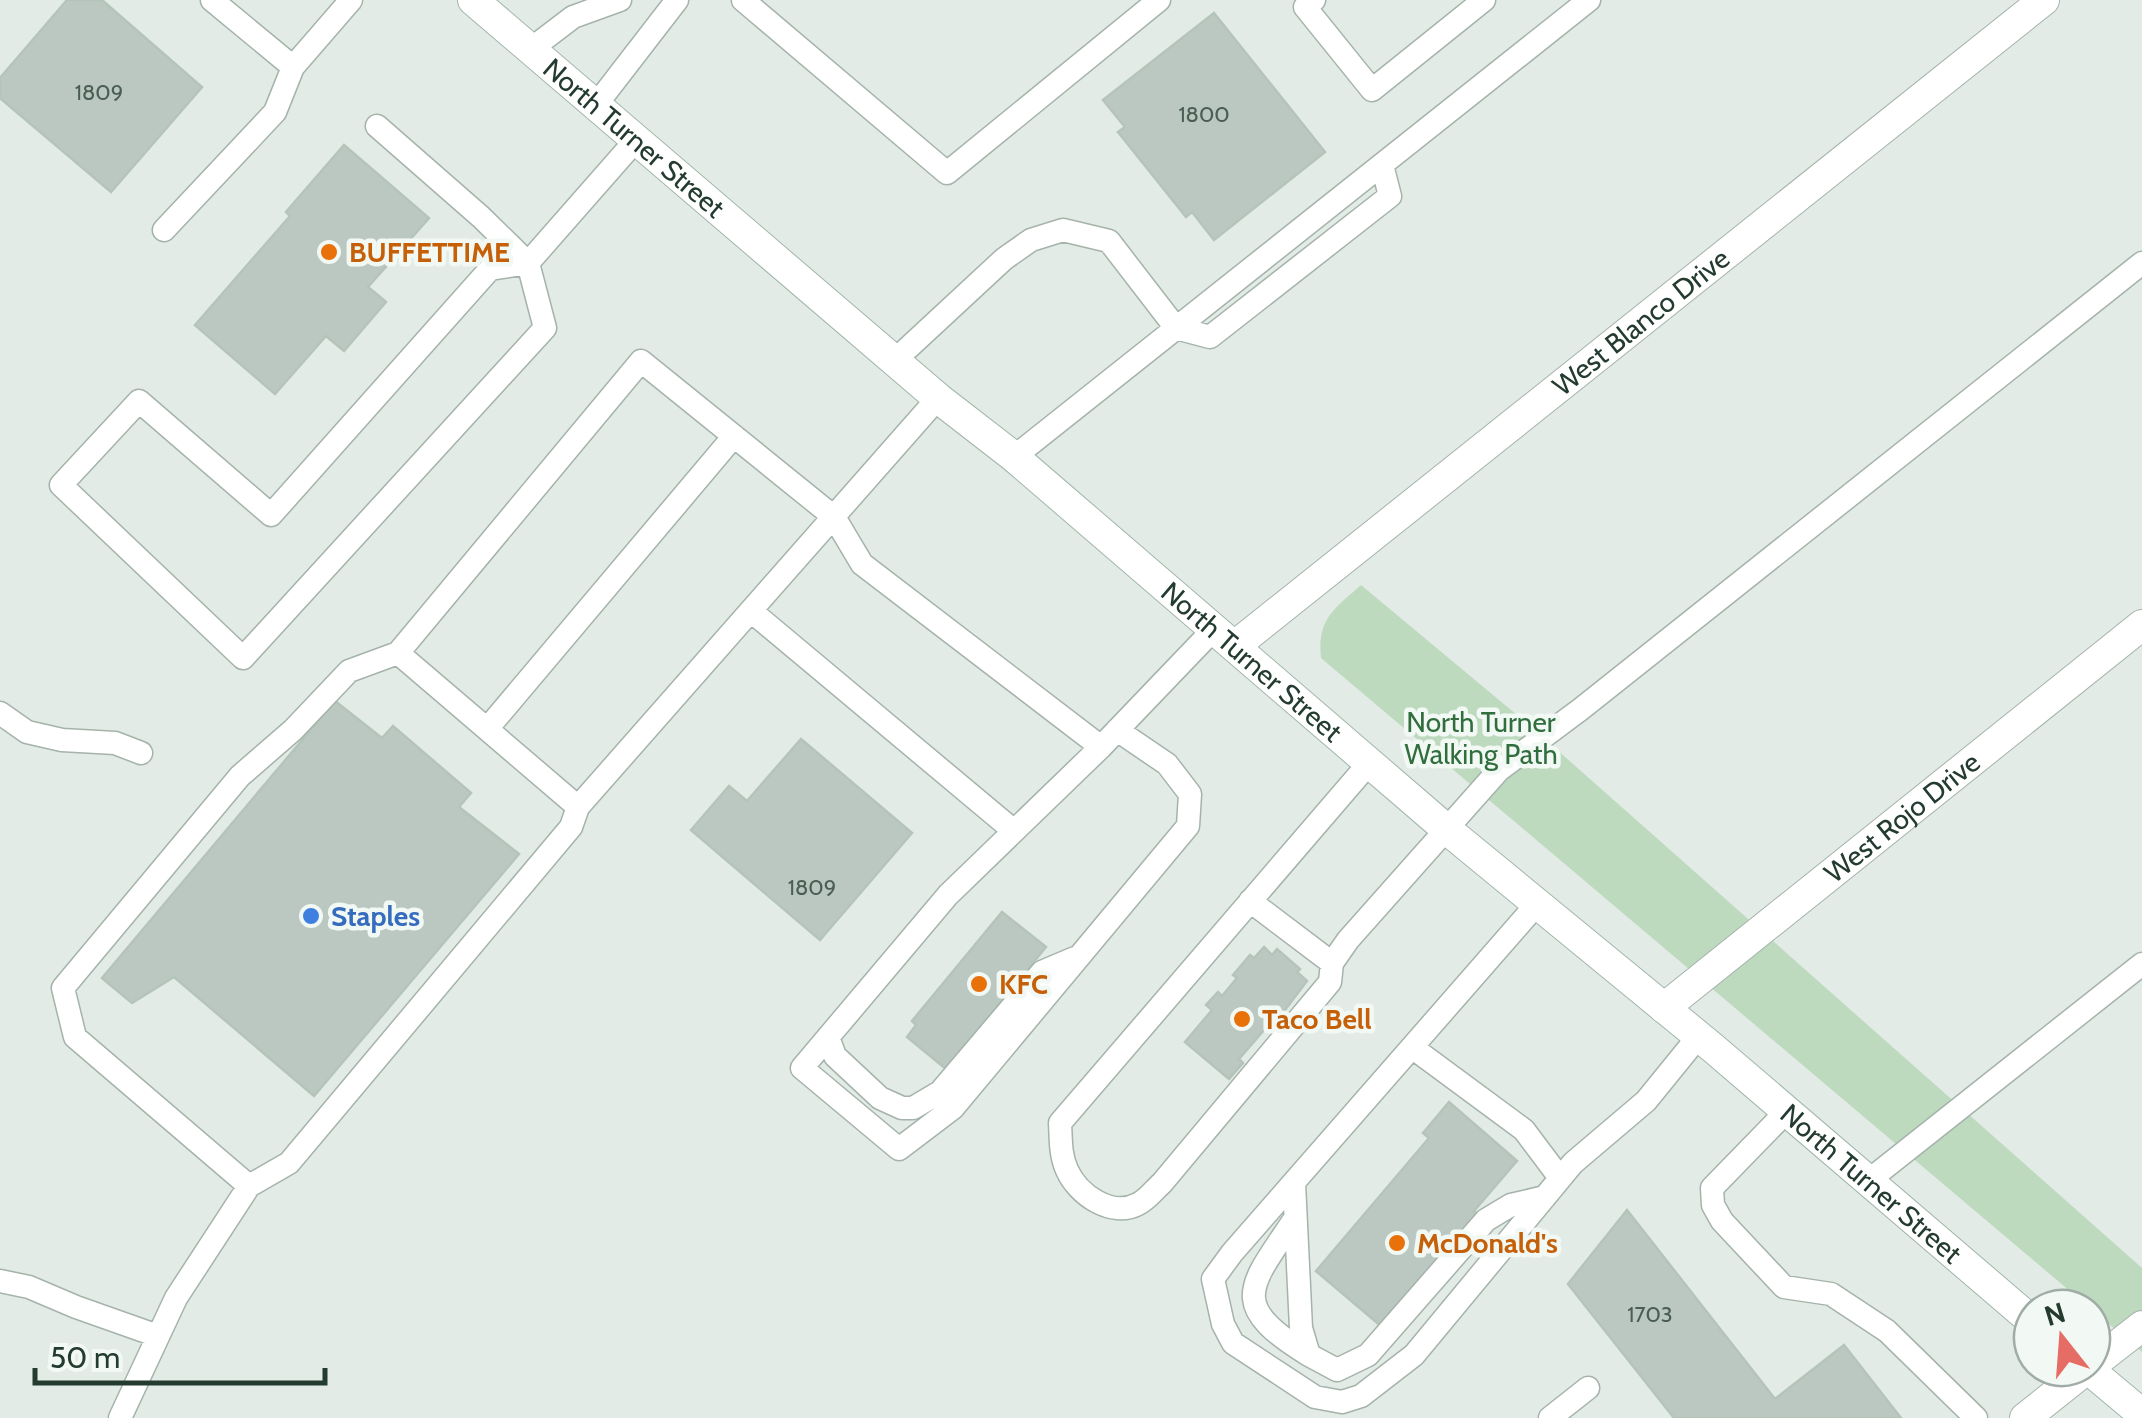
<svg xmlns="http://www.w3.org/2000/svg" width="2142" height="1418" font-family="Cabin,sans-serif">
  <rect width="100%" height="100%" fill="#e2ebe5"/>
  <path fill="#bddabf" d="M 1361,585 L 1529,725 L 2142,1268 L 2142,1352 L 1321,658 C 1317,619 1334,609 1361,585 Z"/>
  <path fill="#bbc8c1" stroke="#b5c4bb" stroke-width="2.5" d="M 67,0 L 102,0 L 202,87 L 111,192 L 0,98 L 0,78 Z
    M 1214,13 L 1325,152 L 1214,240 L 1192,212 L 1186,217 L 1118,132 L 1125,127 L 1103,100 Z
    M 344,145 L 429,218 L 368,287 L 386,302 L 344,351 L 326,336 L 275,394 L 195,325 L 290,216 L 286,212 Z
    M 335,701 L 382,738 L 393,726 L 471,793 L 459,807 L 519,854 L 314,1096 L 174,977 L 132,1003 L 102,978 Z
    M 801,739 L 912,833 L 820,940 L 691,830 L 729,786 L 747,801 Z
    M 1002,912 L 1046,947 L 946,1069 L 907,1037 L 916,1025 L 912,1021 Z
    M 1264,947 L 1272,955 L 1277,949 L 1300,969 L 1297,972 L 1307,981 L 1269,1031 L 1265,1029 L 1239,1059 L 1243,1063 L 1229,1079 L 1185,1042 L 1212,1010 L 1206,1005 L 1218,992 L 1222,996 L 1237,978 L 1233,975 L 1250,955 L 1254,958 Z
    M 1449,1102 L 1517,1161 L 1474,1211 L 1478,1215 L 1382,1327 L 1316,1271 L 1429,1138 L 1423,1133 Z
    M 1627,1210 L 1775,1399 L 1844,1345 L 1901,1418 L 1674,1418 L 1568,1284 Z"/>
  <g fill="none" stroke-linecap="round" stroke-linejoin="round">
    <defs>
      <path id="service" d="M 212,0 L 293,67
        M 743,0 L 947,173 L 1159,0
        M 1314,0 L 1305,7 L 1372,90 L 1484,0
        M 531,49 L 573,17 L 620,0
        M 596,105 L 677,0
        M 377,126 L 481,217 L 528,263 L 545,328 L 243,658 L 61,485 L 139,401 L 271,515 L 490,269 L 528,263 L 636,140
        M 164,230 L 275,112 L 293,67 L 351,0
        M 894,361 L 1004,259 L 1031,240 L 1063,230 L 1109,241 L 1176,328 L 1210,337 L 1390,196 L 1382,165
        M 938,398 L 578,807 L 398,653 L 641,361 L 834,517 L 862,564 L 1101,747
        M 1014,457 L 1589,0
        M 751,611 L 1014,831
        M 398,653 L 349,671 L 293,730 L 240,776 L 63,988 L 75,1037 L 249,1186 L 289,1163 L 571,827 L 578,807
        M 0,713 L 27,732 L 62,740 L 115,743 L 141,753
        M 487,729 L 734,436
        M 1117,730 L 1167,764 L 1190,794 L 1188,826 L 953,1108 L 899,1149 L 802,1068 L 948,895 L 1101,747 L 1215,628
        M 1370,762 L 1060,1123 C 1061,1139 1060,1155 1067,1170 C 1078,1195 1112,1218 1138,1204 C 1147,1200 1154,1190 1162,1183 L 1330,982 L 1332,963 L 1348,940 L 1499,770 L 1581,709 L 2142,263
        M 1250,901 L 1332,963
        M 1537,904 L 1232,1253 L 1213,1279 L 1223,1324 L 1233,1343 L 1315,1397 L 1342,1402 L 1361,1396 L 1414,1355 L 1573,1163 L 1646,1101 L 1698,1037
        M 828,1037 L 835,1056 L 880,1098 L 902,1108 L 913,1108 L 940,1092 L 1042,972 L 1075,958
        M 1413,1048 L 1524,1130 L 1560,1178
        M 1787,1111 L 1712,1188 L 1713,1205 L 1722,1221 L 1784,1287 L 1831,1294 L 1887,1331 L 1976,1418
        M 1868,1181 L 2142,964
        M 1294,1183 L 1301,1328 L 1309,1355 L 1337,1370 L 1368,1355 L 1486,1220 L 1511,1205 L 1545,1197
        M 1294,1220 C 1249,1287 1227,1305 1309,1355
        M 0,1281 L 29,1287 L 76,1307 L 158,1336
        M 120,1418 L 176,1298 L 249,1186
        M 1550,1418 L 1588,1388"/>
      <g id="minor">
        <path id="s1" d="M 1236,645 L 2044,0"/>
        <path id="s2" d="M 1664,1008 L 2142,625"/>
      </g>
      <path id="tertiary" d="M 2092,1365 L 2142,1326
        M 2025,1418 L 2088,1368"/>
      <g id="secondary">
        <path id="s3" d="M 473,0 L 938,398 L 1014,457 L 1445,828 L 1713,1048 L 2032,1321"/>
        <path d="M 2087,1368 L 2142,1414"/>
      </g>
    </defs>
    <use href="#service" stroke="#a5b3ab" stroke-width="25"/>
    <use href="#minor" stroke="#a5b3ab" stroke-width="32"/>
    <use href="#tertiary" stroke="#a5b3ab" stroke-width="32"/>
    <use href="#secondary" stroke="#a2b6ab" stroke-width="32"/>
    <use href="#service" stroke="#fff" stroke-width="22"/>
    <use href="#minor" stroke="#fff" stroke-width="30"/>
    <use href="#tertiary" stroke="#fff" stroke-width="30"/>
    <use href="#secondary" stroke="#fff" stroke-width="30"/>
  </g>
  <g fill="#e8710a" stroke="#f2f8f4" stroke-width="4">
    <circle cx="329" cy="252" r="10"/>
    <circle cx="979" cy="984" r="10"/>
    <circle cx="1242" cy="1019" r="10"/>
    <circle cx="1397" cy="1243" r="10"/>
  </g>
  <circle fill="#3f7fe0" stroke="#f2f8f4" stroke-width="4" cx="311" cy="916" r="10"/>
  <g text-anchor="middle" stroke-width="9" stroke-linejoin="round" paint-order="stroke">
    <g font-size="22" fill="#4a5e54">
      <text x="99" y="100">1809</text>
      <text x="1204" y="122">1800</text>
      <text x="812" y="895">1809</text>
      <text x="1650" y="1322">1703</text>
    </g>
    <g font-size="28" fill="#243b30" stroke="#f2f8f4">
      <text dy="10" stroke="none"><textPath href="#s3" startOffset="212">North Turner Street</textPath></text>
      <text dy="10" stroke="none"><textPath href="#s1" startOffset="518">West Blanco Drive</textPath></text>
      <text dy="10" stroke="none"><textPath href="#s3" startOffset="1022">North Turner Street</textPath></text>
      <text dy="10" stroke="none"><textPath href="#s2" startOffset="305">West Rojo Drive</textPath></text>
      <text dy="10" stroke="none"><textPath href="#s3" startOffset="1832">North Turner Street</textPath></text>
    </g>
    <g font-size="28" font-weight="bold" fill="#c56008" stroke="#f2f8f4" text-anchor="start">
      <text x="349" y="262">BUFFETTIME</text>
      <text x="999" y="994">KFC</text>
      <text x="1262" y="1029">Taco Bell</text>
      <text x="1417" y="1253">McDonald's</text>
    </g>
    <g font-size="28" fill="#316e3e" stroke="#f2f8f4">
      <text x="1481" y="732">North Turner<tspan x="1481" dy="32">Walking Path</tspan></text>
    </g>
    <g font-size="28" font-weight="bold" fill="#366cbe" stroke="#f2f8f4" text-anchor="start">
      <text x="331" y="926">Staples</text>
    </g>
  </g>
  <g transform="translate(2062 1338) rotate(343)"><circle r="48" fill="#f2f8f4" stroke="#a0aca6" stroke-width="2.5"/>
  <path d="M0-8L18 38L0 25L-18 38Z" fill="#e66d66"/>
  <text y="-15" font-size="28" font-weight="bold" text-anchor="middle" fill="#243b30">N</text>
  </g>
  <path d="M35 1368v15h290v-15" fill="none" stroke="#243b30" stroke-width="5"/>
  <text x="50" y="1368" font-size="30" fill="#243b30" stroke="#f2f8f4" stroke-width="8" paint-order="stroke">50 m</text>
</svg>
